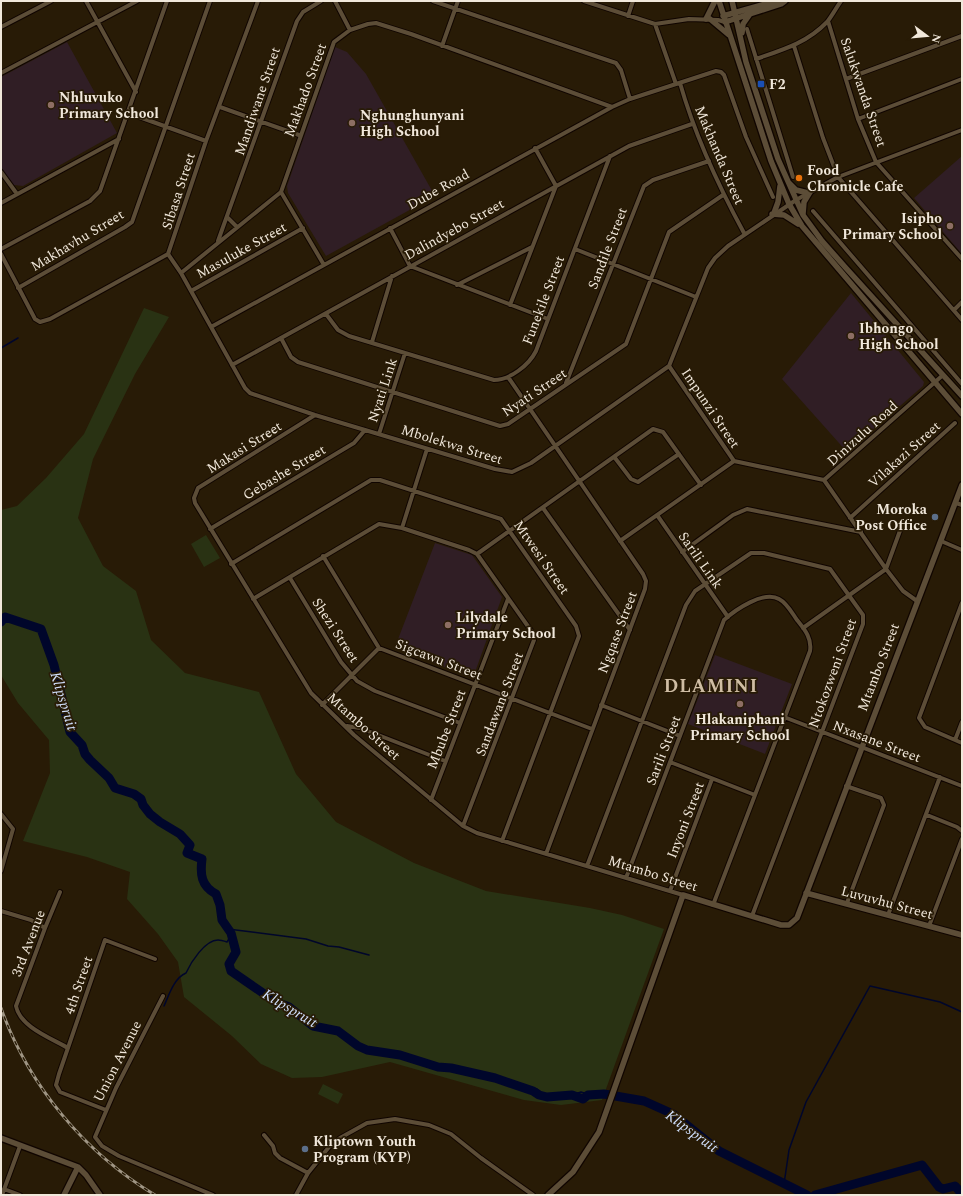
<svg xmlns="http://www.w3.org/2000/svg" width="963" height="1196" font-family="Spectral,serif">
  <rect width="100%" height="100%" fill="#281b06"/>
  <path fill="#301e25" d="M 67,42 L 117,133 L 23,186 L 14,185 L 1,167 L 1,77 Z
    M 335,47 L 347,52 L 366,74 L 435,196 L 326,256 L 288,193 L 287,186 Z
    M 962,156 L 962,254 L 914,198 Z
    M 851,293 L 924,382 L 923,386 L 847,452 L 782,379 Z
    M 435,543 L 472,555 L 502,597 L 474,675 L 469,677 L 395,647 Z
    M 715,655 L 792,684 L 765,754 L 688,724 Z"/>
  <path fill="#293213" d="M 144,308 L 169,317 L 135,374 L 93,459 L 78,518 L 103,566 L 136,591 L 151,640 L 185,673 L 259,692 L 296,774 L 336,822 L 414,863 L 486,891 L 590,908 L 622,915 L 664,929 L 602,1100 L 561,1105 L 524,1100 L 390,1062 L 322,1077 L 292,1078 L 261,1064 L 232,1036 L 184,997 L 178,962 L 158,934 L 127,899 L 130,872 L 87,857 L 23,841 L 50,773 L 49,740 L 18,703 L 1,675 L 1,510 L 17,506 L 46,478 L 84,434 Z
    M 206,535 L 220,558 L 204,567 L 191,544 Z
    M 323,1084 L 343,1094 L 338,1104 L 318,1094 Z"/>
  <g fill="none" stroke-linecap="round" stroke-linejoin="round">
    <path stroke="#00062b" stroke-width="1.5" d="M 1,348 L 18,338
      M 228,929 L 306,939 L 328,946 L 339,947 L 369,955
      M 164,1006 C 169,995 174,978 186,973 C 191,962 205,940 218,940 C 221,940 224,941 227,942 L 232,934
      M 529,1089 L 537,1089 L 548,1097
      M 569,1096 L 581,1092 L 590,1095
      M 784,1184 L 789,1150 L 806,1102 L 870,986 L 940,1002 L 962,1012"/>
    <path stroke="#00062b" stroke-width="9" d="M 1,622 L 5,617 L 41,629 L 54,665 L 70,732 L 82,745 L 85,754 L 90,760 L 109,778 L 115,788 L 134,794 L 141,799 L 143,805 L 150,814 L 160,822 L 180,834 L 190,845 L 187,853 L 202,859 C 200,874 201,886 216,894 L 220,905 L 222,920 L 231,933 L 236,952 L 229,964 L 231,971 L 276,1002 L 289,1007 L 313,1026 L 338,1031 L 358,1046 L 367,1050 L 400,1055 L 438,1067 L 451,1068 L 495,1078 L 533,1091 L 539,1095 L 547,1097 L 572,1095 L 583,1099 L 588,1095 L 604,1094 L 644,1101 L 673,1114 L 719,1151 L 807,1195
      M 815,1195 L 922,1165 L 939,1187 L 943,1189 L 955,1186 L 962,1194"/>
    <defs>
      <path id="street" d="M 86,1 L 136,92
        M 335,1 L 350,30
        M 433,1 L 616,63 L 621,70 L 630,99
        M 584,1 L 655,24 L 689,19 L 718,20 L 725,22
        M 628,16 L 633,1
        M 828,21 L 858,119 L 876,162 L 962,259
        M 655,24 L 676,84
        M 1,27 L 51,1
        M 747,29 L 793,177
        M 442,46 L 458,1
        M 794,46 L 823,138 L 838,177 L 962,320
        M 756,59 C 782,50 807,43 827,22 C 832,16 836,8 841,1
        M 1,73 L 137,1
        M 846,79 L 962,36
        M 680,83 C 695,136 718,185 744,233
        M 220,107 L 299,135
        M 128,113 L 206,141
        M 858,119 L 962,79
        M 1,172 L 17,194
        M 281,192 L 324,265
        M 1,203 L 119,139
        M 813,211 L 962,384
        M 228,218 L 237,227
        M 390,228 L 410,266 L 548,319
        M 218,241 L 297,21 L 303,12 L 321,1
        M 1,249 L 90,201 L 100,191 L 167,1
        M 575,249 L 696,297
        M 1,254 L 35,319 L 40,322 L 50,319 L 168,254 L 206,141 L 258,1
        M 168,254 L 181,273 L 245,388 L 250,393 L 315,415 L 495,469 L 512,472 L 531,463 L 669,366 L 708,268 L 715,258 L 728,246 L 796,200 L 838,177 L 962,130
        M 181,273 L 281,192 L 334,42 L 350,30 L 368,24 L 376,23 L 411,34 L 612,107
        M 457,285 L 532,247
        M 18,288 L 125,227 L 132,222 L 210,1
        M 191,291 L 303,228
        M 510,305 L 556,186 L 535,148
        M 954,310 L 962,302
        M 326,314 L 338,330 L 349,336 L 494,380 C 510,380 529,365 536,351 L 610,156
        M 211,327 L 612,107 L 630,99 L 716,71 L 721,72 L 724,75 L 746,137 L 773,197
        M 281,338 L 291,357 L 298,362 L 500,426 L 508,424 L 626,344 L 669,232 L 723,195
        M 372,342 L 392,276
        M 232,365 L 629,146 L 692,124
        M 669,366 L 734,461
        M 508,377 L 643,574 L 646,581 L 645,589 L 546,854
        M 566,383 L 644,186 L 653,180 L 709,161
        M 315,415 L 198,488 L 194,498 L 195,503 L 311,693 L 354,735 L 463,826 L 477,833 L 683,895
        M 379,434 L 405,353
        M 615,458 L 631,479 L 638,482 L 679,454
        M 824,480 L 886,569 L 903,591 L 917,601
        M 956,503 L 962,505
        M 543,508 L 630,630
        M 657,515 L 728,617
        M 850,518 L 955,423
        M 402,528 L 427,449
        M 210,529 L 354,443 L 365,430
        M 620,541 L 734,461 L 824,480 L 943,375
        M 941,541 L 962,550
        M 682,552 L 733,515 L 747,509 L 861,532
        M 477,554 L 653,429 L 663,432 L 701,485
        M 323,556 L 379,648 L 592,729
        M 231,564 L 371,480 L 380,480 L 501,519 L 576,626 L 579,636 L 502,841
        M 290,578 L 341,662 L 357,681 L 375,691 L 460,723
        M 253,599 L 379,524 L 402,528 L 469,550 L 477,554 L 532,632 L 534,640 L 463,826
        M 962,603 L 919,718 L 925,727 L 962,743
        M 803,628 L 886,569 L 901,528
        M 322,705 L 379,648
        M 601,705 L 680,736
        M 784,717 L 962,786
        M 347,726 L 360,728 L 445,761
        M 955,740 L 962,722
        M 670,762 L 755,795
        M 846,786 L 881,798 L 884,805 L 847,903
        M 431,800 L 508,599
        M 1,814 L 13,829 L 1,871
        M 927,815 L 957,827 L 962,831
        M 587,866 L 686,605 L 695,591 L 751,553 L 764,553 L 830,569 L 863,615 L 863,624 L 752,916
        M 626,878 L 724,620 C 735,610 764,590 779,599 C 787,603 792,613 797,620 C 805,630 812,638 810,651 L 713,905
        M 670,891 L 712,779
        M 60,892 L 45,928 L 16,1006 C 20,1027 51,1038 68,1048
        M 1,911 L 31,920 L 45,928
        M 888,915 L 940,777
        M 929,926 L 962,839
        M 163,996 L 116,1088 L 95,1137 L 102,1146 L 119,1156 L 213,1195
        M 106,1110 L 60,1092 L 56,1085 L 59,1074 L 105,940 L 155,959
        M 264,1135 L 273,1146 L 275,1153 L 280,1158 L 308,1173
        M 4,1189 L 20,1195
        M 2,1195 L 20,1146
        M 296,1195 L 308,1173 L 329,1147 L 340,1138 L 367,1123 L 395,1119 L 429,1125 L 451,1134 L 481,1158 L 533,1195"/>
      <path id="secondary" d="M 719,1 L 771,161 L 789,204 L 802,226 L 962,414
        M 732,1 L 746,62 L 778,159 L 803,215 L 822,241 L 845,267 L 962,396
        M 723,16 L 776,1
        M 706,19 L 715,1
        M 710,19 L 729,35
        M 725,22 L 781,4 L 785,1
        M 742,33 L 743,24 L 750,14
        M 789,183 L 796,190 L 808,193
        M 774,213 L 778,202 L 780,186
        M 772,214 L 784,215 L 798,224
        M 803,214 L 804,202 L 810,192
        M 806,893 L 962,935
        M 1,1138 L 78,1167 L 86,1175 L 100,1195
        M 64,1195 L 78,1167
        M 548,1195 L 573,1172 L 599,1132 L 683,895 L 781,925 L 789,925 L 797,918 L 962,485"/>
    </defs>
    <use href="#street" stroke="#100500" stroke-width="6"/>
    <use href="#secondary" stroke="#100500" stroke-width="8"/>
    <use href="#street" stroke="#5c4d37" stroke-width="4"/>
    <use href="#secondary" stroke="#5c4d37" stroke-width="5.5"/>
    <defs>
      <path id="rail" d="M 1,1008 C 28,1085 85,1153 155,1195"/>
    </defs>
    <use href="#rail" stroke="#9f9584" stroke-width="3"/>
    <use href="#rail" stroke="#281b06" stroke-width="1.5" stroke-dasharray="4.5" stroke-linecap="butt"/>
  </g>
  <rect fill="#1a4fb4" stroke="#281b06" stroke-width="1.5" x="757" y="80" width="8" height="8" rx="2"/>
  <g fill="#8d6e63" stroke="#281b06" stroke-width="1.5">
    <circle cx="51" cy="105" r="4"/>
    <circle cx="352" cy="123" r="4"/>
    <circle cx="950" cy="226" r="4"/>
    <circle cx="851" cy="336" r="4"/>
    <circle cx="448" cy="625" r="4"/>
    <circle cx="740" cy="704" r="4"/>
  </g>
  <circle fill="#e8710a" stroke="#281b06" stroke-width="1.5" cx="799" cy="178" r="4"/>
  <g fill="#5c6f8a" stroke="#281b06" stroke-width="1.5">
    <circle cx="935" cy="517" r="4"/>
    <circle cx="305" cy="1149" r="4"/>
  </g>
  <g text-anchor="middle" stroke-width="3.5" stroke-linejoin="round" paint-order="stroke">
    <g font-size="14" font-weight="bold" fill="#f1e8db" stroke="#281b06" text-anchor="start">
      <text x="769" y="89">F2</text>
      <text x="59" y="102">Nhluvuko<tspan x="59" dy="16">Primary School</tspan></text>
      <text x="360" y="120">Nghunghunyani<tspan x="360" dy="16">High School</tspan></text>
      <text x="807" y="175">Food<tspan x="807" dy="16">Chronicle Cafe</tspan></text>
      <text x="942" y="223" text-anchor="end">Isipho<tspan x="942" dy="16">Primary School</tspan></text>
      <text x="859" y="333">Ibhongo<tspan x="859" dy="16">High School</tspan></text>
      <text x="927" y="514" text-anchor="end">Moroka<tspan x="927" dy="16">Post Office</tspan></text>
      <text x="456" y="622">Lilydale<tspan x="456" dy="16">Primary School</tspan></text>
      <text x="740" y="724" text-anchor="middle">Hlakaniphani<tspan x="740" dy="16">Primary School</tspan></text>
      <text x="313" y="1146">Kliptown Youth<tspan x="313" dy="16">Program (KYP)</tspan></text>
    </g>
    <g font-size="14" fill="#f1e8db" stroke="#281b06">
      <text transform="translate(305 90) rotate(-70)" y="5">Makhado Street</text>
      <text transform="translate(864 92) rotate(71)" y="5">Salukwanda Street</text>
      <text transform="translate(257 101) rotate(-71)" y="5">Mandiwane Street</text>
      <text transform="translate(720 155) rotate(67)" y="5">Makhanda Street</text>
      <text transform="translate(438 189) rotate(-29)" y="5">Dube Road</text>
      <text transform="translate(178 191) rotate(-72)" y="5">Sibasa Street</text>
      <text transform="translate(454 229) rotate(-29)" y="5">Dalindyebo Street</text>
      <text transform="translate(77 240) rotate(-31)" y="5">Makhavhu Street</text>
      <text transform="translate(607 248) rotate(-69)" y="5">Sandile Street</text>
      <text transform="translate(241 250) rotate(-29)" y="5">Masuluke Street</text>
      <text transform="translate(543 300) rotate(-69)" y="5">Funekile Street</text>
      <text transform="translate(382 390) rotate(-72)" y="5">Nyati Link</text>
      <text transform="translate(534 392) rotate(-34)" y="5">Nyati Street</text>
      <text transform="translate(711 408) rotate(56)" y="5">Impunzi Street</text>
      <text transform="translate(862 433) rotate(-42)" y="5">Dinizulu Road</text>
      <text transform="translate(452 444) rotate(17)" y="5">Mbolekwa Street</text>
      <text transform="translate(244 447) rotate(-32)" y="5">Makasi Street</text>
      <text transform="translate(904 454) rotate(-42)" y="5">Vilakazi Street</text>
      <text transform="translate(284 472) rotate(-31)" y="5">Gebashe Street</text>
      <text transform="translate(542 557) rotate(55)" y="5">Mtwesi Street</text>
      <text transform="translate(701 560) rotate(55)" y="5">Sarili Link</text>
      <text transform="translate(336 630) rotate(57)" y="5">Shezi Street</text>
      <text transform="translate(617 632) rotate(-69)" y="5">Ngqase Street</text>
      <text transform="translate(439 659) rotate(21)" y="5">Sigcawu Street</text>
      <text transform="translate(878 667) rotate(-69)" y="5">Mtambo Street</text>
      <text transform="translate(832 673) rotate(-70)" y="5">Ntokozweni Street</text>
      <text transform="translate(499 704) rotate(-69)" y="5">Sandawane Street</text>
      <text transform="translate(364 726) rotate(42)" y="5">Mtambo Street</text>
      <text transform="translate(446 729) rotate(-69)" y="5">Mbube Street</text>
      <text transform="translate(877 741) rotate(21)" y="5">Nxasane Street</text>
      <text transform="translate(663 750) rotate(-69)" y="5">Sarili Street</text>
      <text transform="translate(685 820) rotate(-69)" y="5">Inyoni Street</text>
      <text transform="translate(653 873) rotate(17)" y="5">Mtambo Street</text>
      <text transform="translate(887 902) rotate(15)" y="5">Luvuvhu Street</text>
      <text transform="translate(28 943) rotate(-69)" y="5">3rd Avenue</text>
      <text transform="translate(78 985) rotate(-71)" y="5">4th Street</text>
      <text transform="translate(117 1061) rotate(-63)" y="5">Union Avenue</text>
    </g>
    <g font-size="15" font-style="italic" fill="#d0dffc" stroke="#281b06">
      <text transform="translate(64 701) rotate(73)" y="5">Klipspruit</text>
      <text transform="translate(290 1008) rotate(31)" y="5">Klipspruit</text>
      <text transform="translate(692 1131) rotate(36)" y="5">Klipspruit</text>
    </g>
    <g font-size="18" font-weight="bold" letter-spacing="1" fill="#cfbda4" stroke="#281b06">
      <text x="711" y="692">DLAMINI</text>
    </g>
  </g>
  <rect width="963" height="1196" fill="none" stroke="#f1e8db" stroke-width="4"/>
  <g transform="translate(927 36) rotate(106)" stroke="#281b06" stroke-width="3" paint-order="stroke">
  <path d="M0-3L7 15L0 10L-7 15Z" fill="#f1e8db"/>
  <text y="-6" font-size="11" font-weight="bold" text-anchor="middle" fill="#f1e8db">N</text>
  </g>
</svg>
